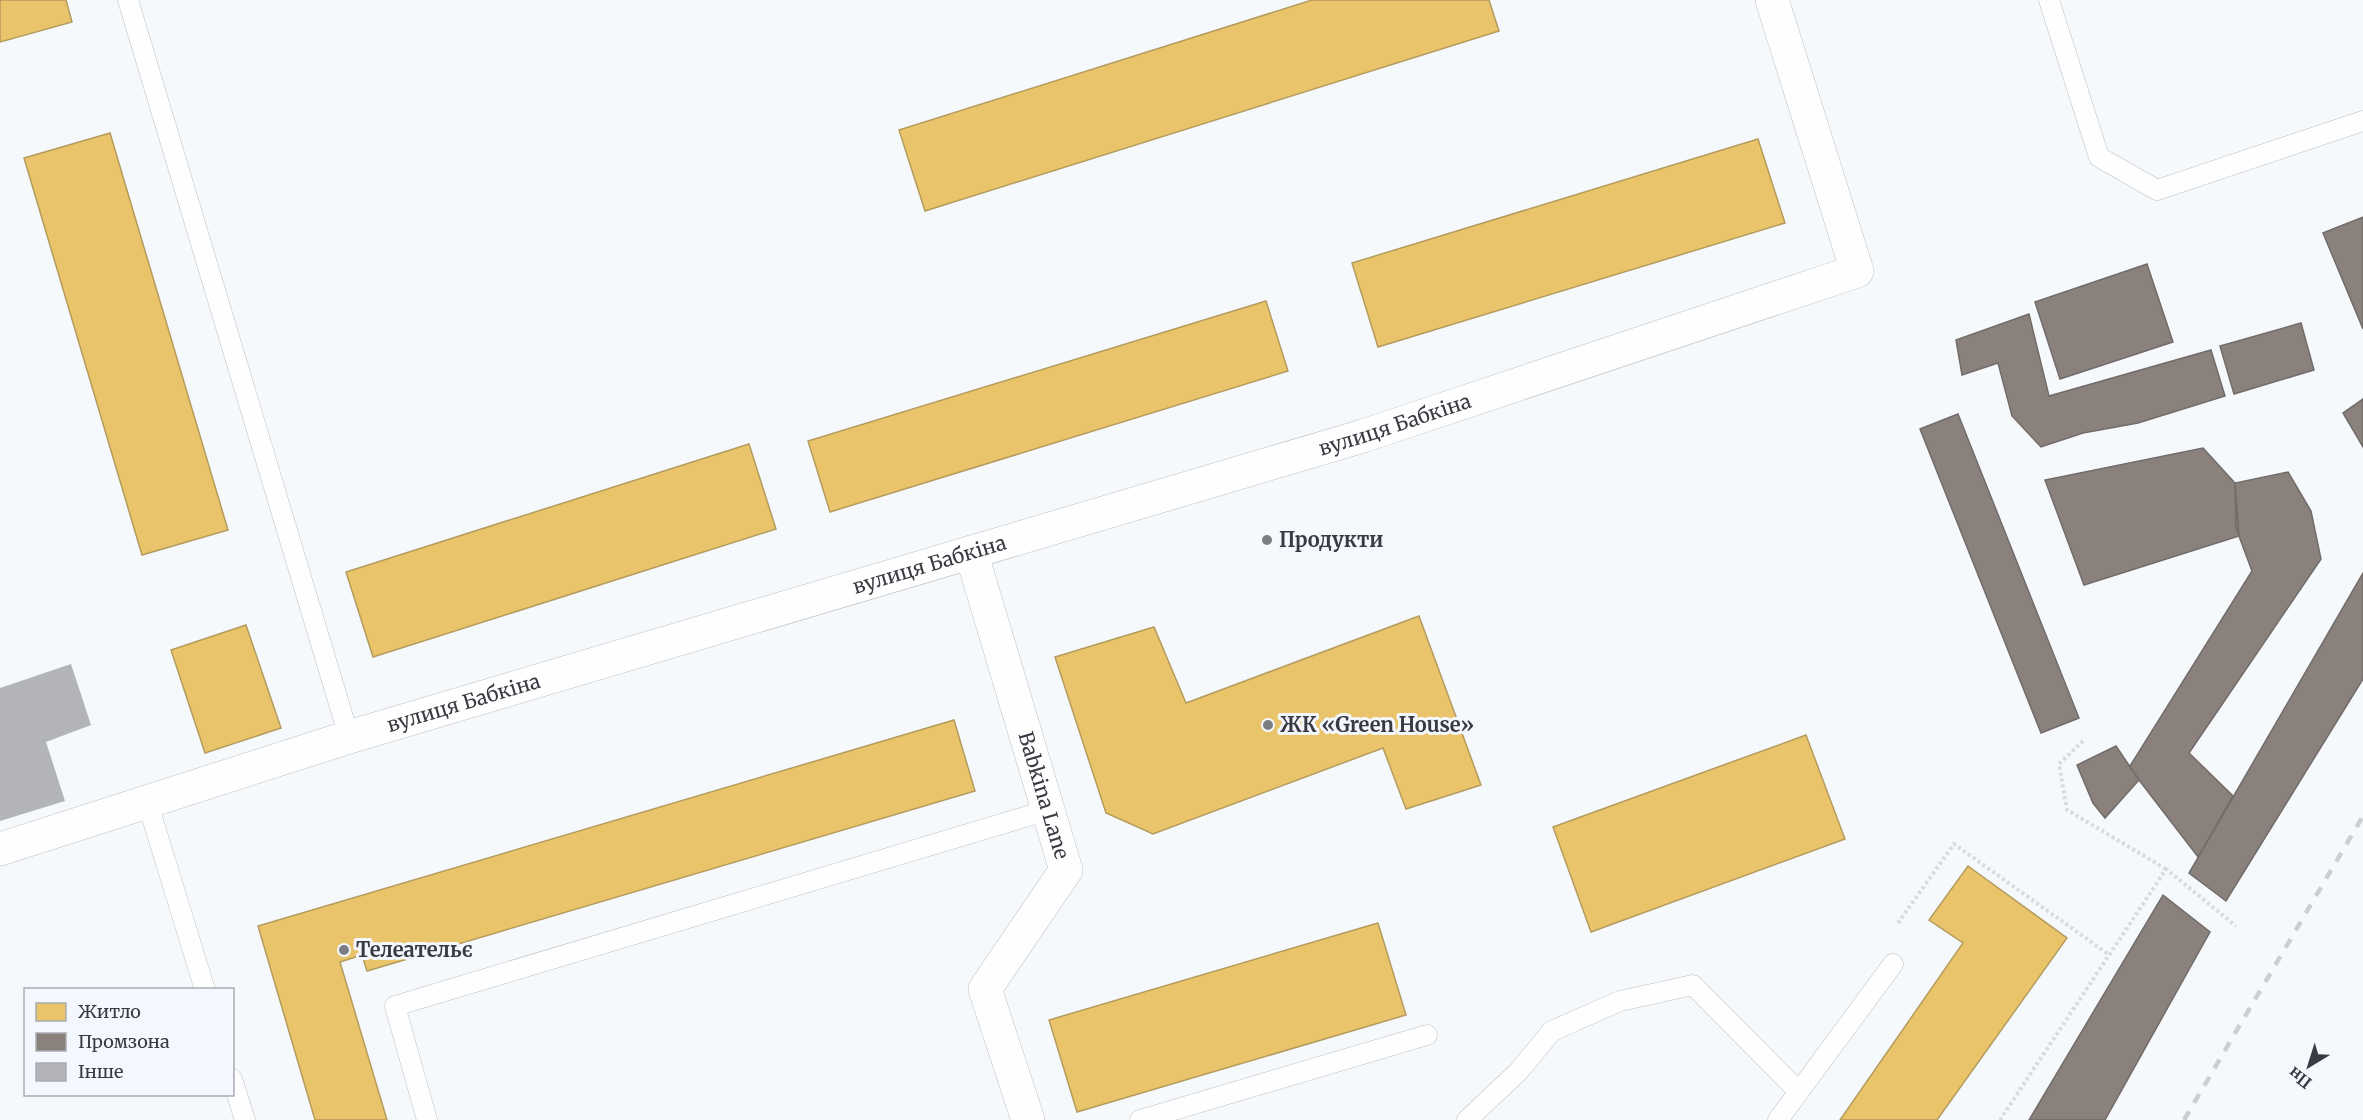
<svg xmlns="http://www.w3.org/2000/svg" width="2363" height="1120" font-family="Merriweather,serif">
  <rect width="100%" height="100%" fill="#f6f9fc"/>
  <path fill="#e9c46a" stroke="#b49b5e" stroke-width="1.5" d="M 0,0 L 66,0 L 72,22 L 0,42 Z
    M 1312,0 L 1489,0 L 1499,31 L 925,211 L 899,130 Z
    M 110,133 L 228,530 L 142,555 L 24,158 Z
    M 1758,139 L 1785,223 L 1378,347 L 1352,263 Z
    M 1266,301 L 1288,371 L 830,512 L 808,441 Z
    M 749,444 L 776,529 L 373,657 L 346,572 Z
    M 1419,616 L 1481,785 L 1406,809 L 1383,748 L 1153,834 L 1106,813 L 1055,657 L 1154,627 L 1186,703 Z
    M 246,625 L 281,728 L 205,753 L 171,650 Z
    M 954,720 L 975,791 L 367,971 L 362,955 L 340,962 L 387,1120 L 315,1120 L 258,926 Z
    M 1806,735 L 1845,839 L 1591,932 L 1553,827 Z
    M 1968,866 L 2067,938 L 1937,1120 L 1840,1120 L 1963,943 L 1929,920 Z
    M 1378,923 L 1406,1015 L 1077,1112 L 1049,1020 Z"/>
  <path fill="#8a817c" stroke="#716c6a" stroke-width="1.5" d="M 2363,217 L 2363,329 L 2323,233 Z
    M 2147,264 L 2173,342 L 2060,379 L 2035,302 Z
    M 2029,314 L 2049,396 L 2211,350 L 2225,396 L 2138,423 L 2083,433 L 2041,447 L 2012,416 L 1998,363 L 1962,375 L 1956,340 Z
    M 2301,323 L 2314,370 L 2234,394 L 2220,346 Z
    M 2363,399 L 2363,447 L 2343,413 Z
    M 1958,414 L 2079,718 L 2041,733 L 1920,429 Z
    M 2203,448 L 2235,483 L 2239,536 L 2084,585 L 2045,480 Z
    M 2288,472 L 2311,511 L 2321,559 L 2189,753 L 2233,796 L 2198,857 L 2139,780 L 2130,766 L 2252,571 L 2236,528 L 2235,483 Z
    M 2363,573 L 2363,679 L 2226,901 L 2189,873 Z
    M 2116,746 L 2139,780 L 2105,818 L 2093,803 L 2077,765 Z
    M 2163,895 L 2210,932 L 2105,1120 L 2029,1120 Z"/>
  <path fill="#b2b4b8" d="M 71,664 L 91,725 L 46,742 L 65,801 L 0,821 L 0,688 Z"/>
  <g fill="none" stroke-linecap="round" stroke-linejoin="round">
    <defs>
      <path id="service" d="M 128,0 L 349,737
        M 2049,0 L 2099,157 L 2157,190 L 2363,121
        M 147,801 L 205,990
        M 232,1079 L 245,1120
        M 427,1120 L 395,1006 L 1048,810
        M 1140,1120 L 1427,1035
        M 1467,1120 L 1518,1072 L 1552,1031 L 1620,1001 L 1693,985 L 1799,1092
        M 1778,1120 L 1893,964"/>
      <g id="minor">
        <path id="s1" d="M 971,552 L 1066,870 L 985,989 L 1028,1120"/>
        <path id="s2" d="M 0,849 L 349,737 L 1363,436 L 1857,271 L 1772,0"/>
      </g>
    </defs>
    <use href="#service" stroke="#bdbfc3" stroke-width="21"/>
    <use href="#minor" stroke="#bdbfc3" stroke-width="34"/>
    <path stroke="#d8dadb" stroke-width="4" stroke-dasharray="3 3" stroke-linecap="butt" d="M 2083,741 L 2059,764 L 2067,810 L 2166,869
      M 1898,923 L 1954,844 L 2108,954
      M 2000,1120 L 2166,869 L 2236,926"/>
    <use href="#service" stroke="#fefeff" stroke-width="20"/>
    <use href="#minor" stroke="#fefeff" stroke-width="33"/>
    <path stroke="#cdced0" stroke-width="4.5" stroke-dasharray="10 10" stroke-linecap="butt" d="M 2184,1120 L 2363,816"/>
  </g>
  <g fill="#7a7e82" stroke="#f4f8fe" stroke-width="2">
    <circle cx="1267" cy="540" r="6"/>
    <circle cx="1268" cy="725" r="6"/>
    <circle cx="344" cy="950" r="6"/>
  </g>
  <g text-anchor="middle" stroke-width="6" stroke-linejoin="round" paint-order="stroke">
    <g font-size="20" fill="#383b41" stroke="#f4f8fe">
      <text dy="7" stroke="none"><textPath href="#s2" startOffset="1458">вулиця Бабкіна</textPath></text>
      <text dy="7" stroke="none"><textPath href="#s2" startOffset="972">вулиця Бабкіна</textPath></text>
      <text dy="7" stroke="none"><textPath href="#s2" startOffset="486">вулиця Бабкіна</textPath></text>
      <text dy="7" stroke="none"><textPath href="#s1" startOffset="254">Babkina Lane</textPath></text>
    </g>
    <g font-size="20" font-weight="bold" fill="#383b41" stroke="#f4f8fe" text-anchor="start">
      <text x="1279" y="547">Продукти</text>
      <text x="1280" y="732">ЖК «Green House»</text>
      <text x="356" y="957">Телеательє</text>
    </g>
  </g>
  <rect x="24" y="988" width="210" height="108" fill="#f4f8fe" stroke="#a9acb2" stroke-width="1.5"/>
  <rect x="36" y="1003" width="30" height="18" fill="#e9c46a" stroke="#a9acb2" stroke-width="1.5"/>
  <text x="78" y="1018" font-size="18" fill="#383b41">Житло</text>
  <rect x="36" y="1033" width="30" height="18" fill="#8a817c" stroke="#a9acb2" stroke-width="1.5"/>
  <text x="78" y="1048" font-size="18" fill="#383b41">Промзона</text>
  <rect x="36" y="1063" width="30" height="18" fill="#b2b4b8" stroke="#a9acb2" stroke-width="1.5"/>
  <text x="78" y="1078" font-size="18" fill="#383b41">Інше</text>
  <g transform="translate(2309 1066) rotate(218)" stroke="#f4f8fe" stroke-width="4.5" paint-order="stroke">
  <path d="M0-4.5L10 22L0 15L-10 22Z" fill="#383b41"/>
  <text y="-9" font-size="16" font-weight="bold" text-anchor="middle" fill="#383b41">Пн</text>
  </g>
</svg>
